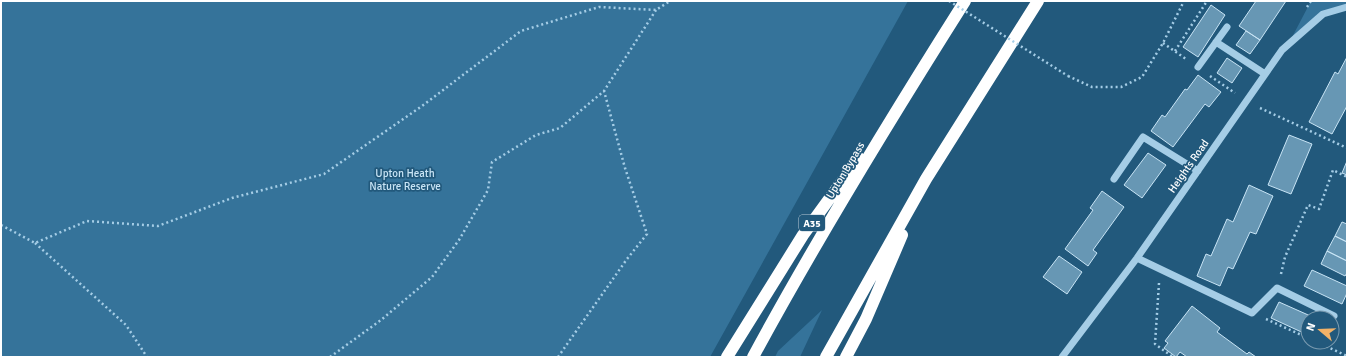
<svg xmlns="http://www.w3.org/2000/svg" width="1348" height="358" font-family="Signika,sans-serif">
  <rect width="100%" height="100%" fill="#22597c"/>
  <path fill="#35739a" d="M 1,1 L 908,1 L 710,357 L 1,357 Z
    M 1311,1 L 1347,1 L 1347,7 L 1323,14 L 1289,43 Z
    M 822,310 L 800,357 L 775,357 L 778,351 Z"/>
  <path fill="#6797b4" stroke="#c8e4f5" d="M 1256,1 L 1286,1 L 1260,40 L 1239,26 Z
    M 1211,5 L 1225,15 L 1198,57 L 1183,47 Z
    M 1246,31 L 1260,40 L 1250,54 L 1236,45 Z
    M 1347,57 L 1347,106 L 1332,134 L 1309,122 L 1335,72 L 1338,74 Z
    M 1227,58 L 1242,68 L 1232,83 L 1217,73 Z
    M 1198,75 L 1221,92 L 1209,107 L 1205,104 L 1173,147 L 1151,131 L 1162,115 L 1165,117 L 1185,89 L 1187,90 Z
    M 1289,135 L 1312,144 L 1291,194 L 1268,185 Z
    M 1148,153 L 1166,165 L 1142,198 L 1124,185 Z
    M 1347,161 L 1347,175 L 1342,173 Z
    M 1249,185 L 1273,196 L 1256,234 L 1250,232 L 1233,269 L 1228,267 L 1220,286 L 1197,276 L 1206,254 L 1211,256 L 1227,219 L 1233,222 Z
    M 1102,191 L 1124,207 L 1093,250 L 1097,253 L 1088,266 L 1065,249 L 1093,210 L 1090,208 Z
    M 1342,222 L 1347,224 L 1347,242 L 1335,236 Z
    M 1335,236 L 1347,242 L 1347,261 L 1327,251 Z
    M 1327,251 L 1347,261 L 1347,273 L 1345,276 L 1321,264 Z
    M 1059,256 L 1082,272 L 1067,294 L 1043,277 Z
    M 1312,270 L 1347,286 L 1347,293 L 1342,304 L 1304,286 Z
    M 1279,302 L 1315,318 L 1308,318 L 1308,335 L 1271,318 Z
    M 1192,306 L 1220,328 L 1217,332 L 1247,354 L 1249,352 L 1256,357 L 1187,357 L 1180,352 L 1176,357 L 1164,348 L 1168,343 L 1165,341 Z"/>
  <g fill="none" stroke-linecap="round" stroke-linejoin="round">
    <path stroke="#a5cde6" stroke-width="2.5" stroke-dasharray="2 3" stroke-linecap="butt" d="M 1307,7 L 1311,1
      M 1163,43 L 1186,59
      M 1175,51 L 1207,1
      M 1068,76 L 1092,87 L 1121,87 L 1142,77 L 1163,43 L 1184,1
      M 1210,76 L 1235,93
      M 1260,108 L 1347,148
      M 1,225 L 35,243 L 87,221 L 158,226 L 232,198 L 324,174 L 422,106 L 521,31 L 599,7 L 656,10 L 670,1
      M 35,243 L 126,325 L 147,357
      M 1281,274 L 1285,257 L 1308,205 L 1319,209 L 1333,170 L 1347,177
      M 1159,283 L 1155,344 L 1173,357
      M 1266,319 L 1308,338
      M 1317,342 L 1347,356
      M 330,357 L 381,320 L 432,277 L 459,240 L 488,190 L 492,162 L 536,135 L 560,128 L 604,91 L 656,10
      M 558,357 L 627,259 L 647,234 L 625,168 L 604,91"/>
    <path stroke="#a5cde6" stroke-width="7" d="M 1216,42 L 1265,74
      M 1198,67 L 1227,27
      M 1114,179 L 1143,137 L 1198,171
      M 1137,258 L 1252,313 L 1277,288 L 1334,316
      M 1062,357 L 1137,258 L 1282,50 L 1323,14 L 1347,7"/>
    <path stroke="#fff" stroke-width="12" d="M 727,357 L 803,235 L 859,158
      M 753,357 C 819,235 891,118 965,1
      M 826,357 L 926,179 L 1038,1
      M 846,357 L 866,319 L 902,235"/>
    <path stroke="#a5cde6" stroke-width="2.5" stroke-dasharray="2 3" stroke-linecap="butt" d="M 949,1 L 1068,76"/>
  </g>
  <g text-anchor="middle" stroke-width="3.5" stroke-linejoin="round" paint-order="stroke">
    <rect fill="#22597c" stroke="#bdcdd8" stroke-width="1" x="799" y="215" width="26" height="16" rx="3"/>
    <g font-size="10" font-weight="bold" fill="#fff">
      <text x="812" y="227">A35</text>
    </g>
    <g font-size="11" fill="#fff" stroke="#22597c">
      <text transform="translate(1188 166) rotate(-55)" y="4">Heights Road</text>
      <text transform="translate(845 170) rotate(-59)" y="4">Upton Bypass</text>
    </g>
    <g font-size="11" fill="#c8e4f5" stroke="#22597c">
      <text x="405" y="177">Upton Heath<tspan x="405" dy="13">Nature Reserve</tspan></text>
    </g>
  </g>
  <rect width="1348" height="358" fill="none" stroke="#ffffff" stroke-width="4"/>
  <g transform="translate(1320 330) rotate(289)"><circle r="19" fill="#22597c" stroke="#7a9bb0"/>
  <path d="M0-3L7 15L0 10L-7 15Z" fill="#f2b267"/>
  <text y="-6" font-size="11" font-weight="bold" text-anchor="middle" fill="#ffffff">N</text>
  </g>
</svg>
